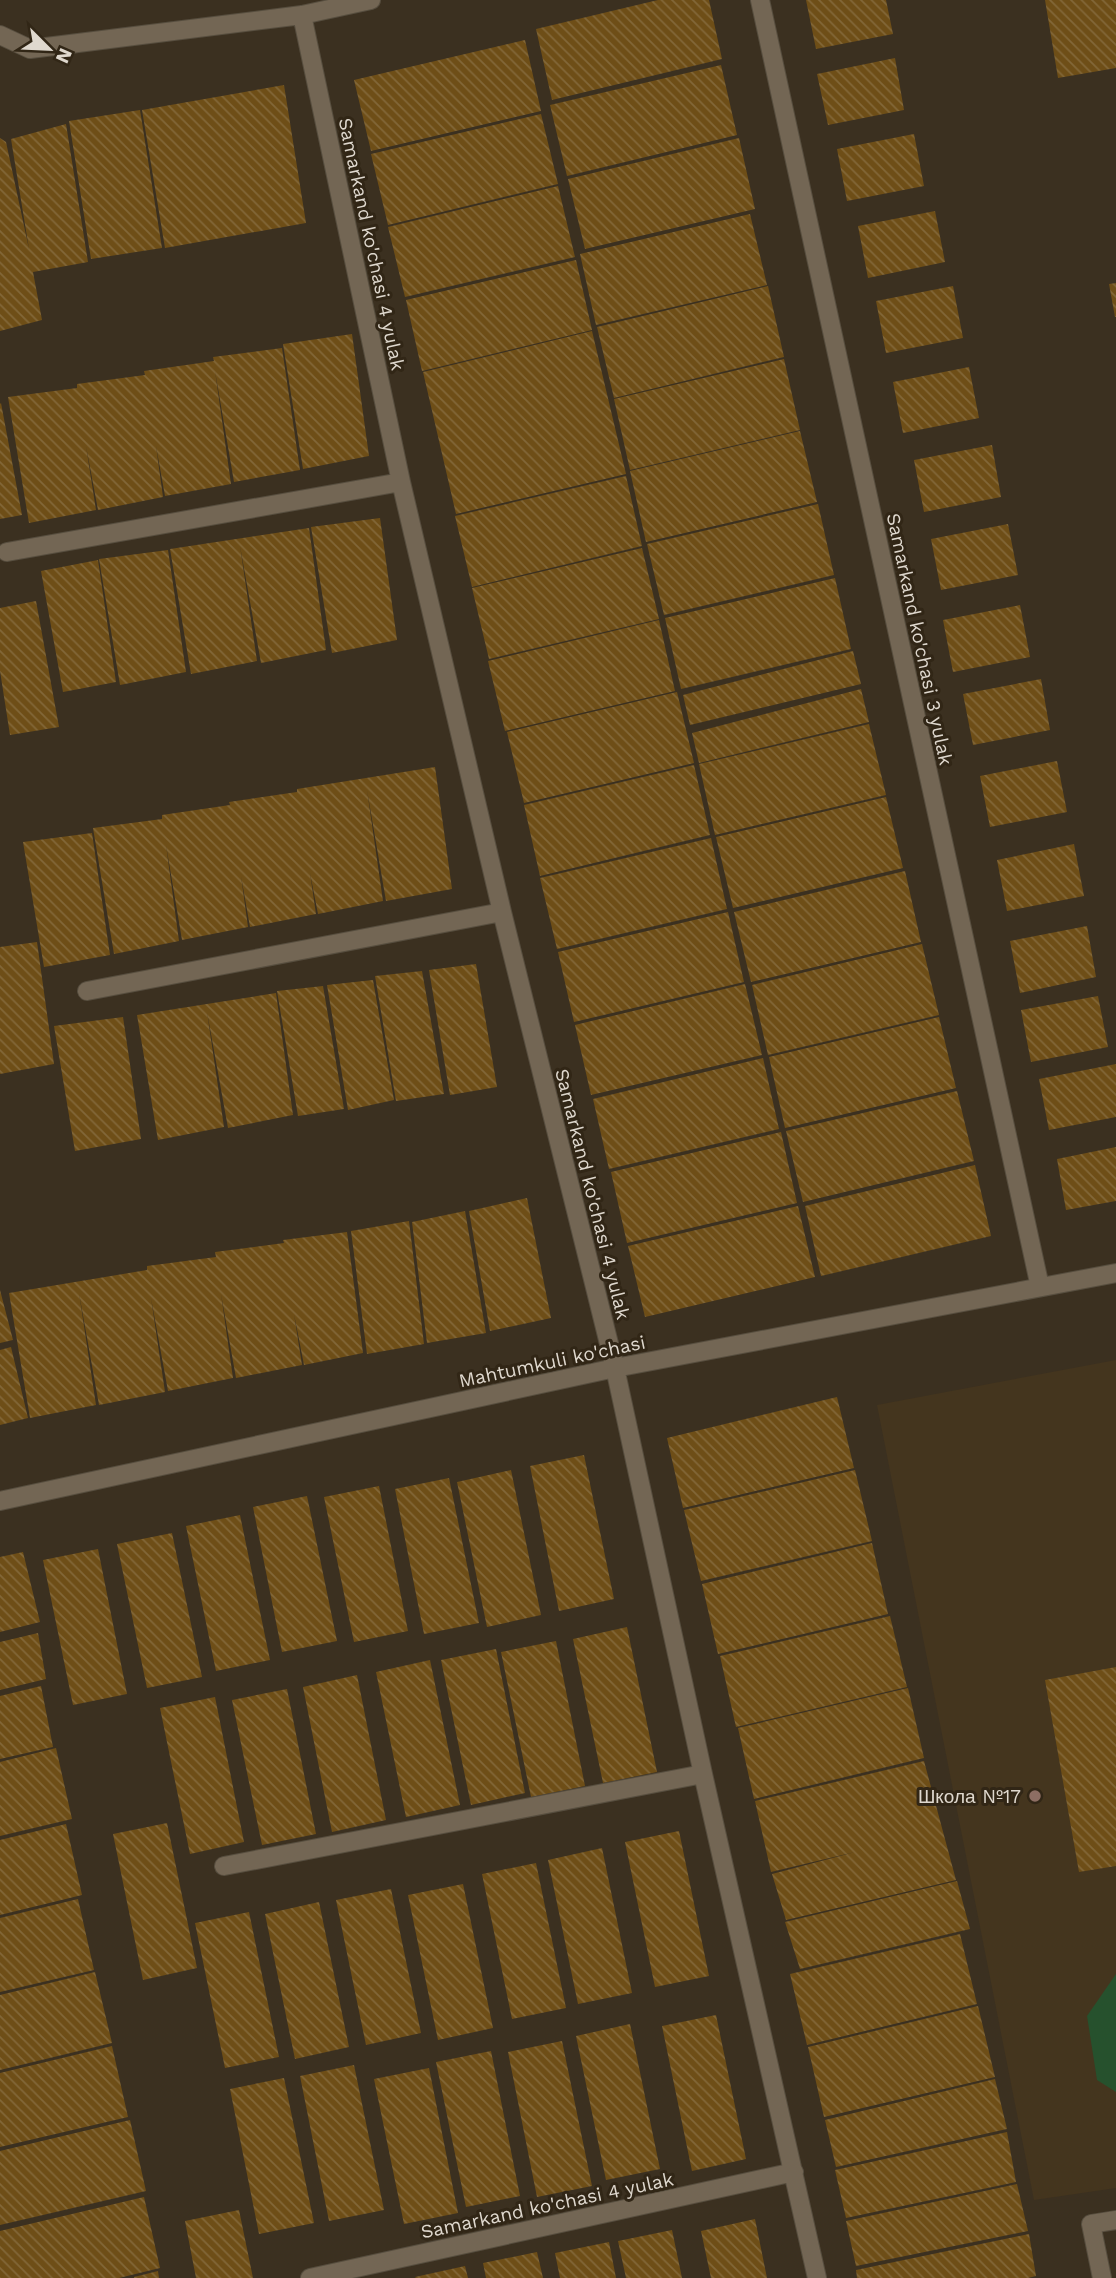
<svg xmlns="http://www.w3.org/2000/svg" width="1116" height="2278" font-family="'Work Sans',sans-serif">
  <defs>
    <pattern id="building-back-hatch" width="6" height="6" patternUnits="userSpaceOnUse" patternTransform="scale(1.75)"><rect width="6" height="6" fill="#6e4e17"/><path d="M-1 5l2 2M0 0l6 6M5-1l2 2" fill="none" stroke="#826738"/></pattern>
  </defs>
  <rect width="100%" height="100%" fill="#3b3020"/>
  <path fill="#44351e" d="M 1116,1360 L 1116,2188 L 1034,2200 L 877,1405 Z"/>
  <path fill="#26512d" d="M 1116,1974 L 1116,2092 L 1097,2080 L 1087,2016 Z"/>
  <path fill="url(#building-back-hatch)" d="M 658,0 L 709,0 L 722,59 L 552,100 L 536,29 Z
    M 806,0 L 886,0 L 893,34 L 816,49 Z
    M 1045,0 L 1116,0 L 1116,68 L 1058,78 Z
    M 525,40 L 541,111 L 371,151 L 354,80 Z
    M 895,58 L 904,110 L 828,125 L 817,74 Z
    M 721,65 L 737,135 L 567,176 L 550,105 Z
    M 284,85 L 306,223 L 165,248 L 142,110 Z
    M 140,110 L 162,248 L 91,259 L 69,121 Z
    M 541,114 L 558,184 L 388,225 L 371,154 Z
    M 66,124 L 88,262 L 33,272 L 42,320 L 0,331 L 0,138 L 6,142 L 29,249 L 11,139 Z
    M 914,134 L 924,186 L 847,201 L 837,149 Z
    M 739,138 L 755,209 L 585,249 L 568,179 Z
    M 558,186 L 575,257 L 405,297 L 388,227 Z
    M 935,211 L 945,262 L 868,278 L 858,226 Z
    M 750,214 L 767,285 L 596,325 L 580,254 Z
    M 576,260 L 592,330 L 422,371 L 406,300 Z
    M 1116,283 L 1116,317 L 1115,317 L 1109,284 Z
    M 768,286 L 784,357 L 614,398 L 597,327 Z
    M 953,286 L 963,338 L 886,353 L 876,301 Z
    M 592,331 L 626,474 L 456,514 L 423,372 Z
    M 352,334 L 369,456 L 303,469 L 283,344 Z
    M 282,348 L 300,470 L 234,482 L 215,371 L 231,484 L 165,496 L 156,446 L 163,497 L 98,510 L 86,446 L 96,510 L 29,523 L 8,397 L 77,388 L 77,384 L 145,375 L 144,371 L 214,361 L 213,357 Z
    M 784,359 L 800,430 L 630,470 L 614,399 Z
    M 969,367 L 979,418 L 903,433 L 893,382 Z
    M 1,403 L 22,515 L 0,519 L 0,404 Z
    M 800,431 L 817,502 L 646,542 L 630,471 Z
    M 992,445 L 1001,497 L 924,512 L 914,460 Z
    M 626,476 L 642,546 L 472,587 L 455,516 Z
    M 818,504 L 834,575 L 664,615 L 647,544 Z
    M 380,518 L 397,640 L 332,653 L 311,527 Z
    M 1008,524 L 1018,575 L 941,590 L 931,539 Z
    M 309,528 L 326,650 L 261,663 L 240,546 L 257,661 L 191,674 L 170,549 Z
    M 642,548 L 659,619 L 489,659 L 472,588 Z
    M 168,550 L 186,672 L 120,685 L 99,559 Z
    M 98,560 L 116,682 L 63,692 L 41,571 Z
    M 835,578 L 851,649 L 681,689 L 665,618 Z
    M 36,601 L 59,727 L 10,735 L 0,671 L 0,608 Z
    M 1020,605 L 1030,657 L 953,672 L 943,620 Z
    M 659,620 L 675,691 L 505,731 L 488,661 Z
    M 853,651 L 861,684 L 690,725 L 683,695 Z
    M 1041,679 L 1050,730 L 973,745 L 963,694 Z
    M 861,689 L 869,722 L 699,763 L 692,733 Z
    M 677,692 L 694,763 L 524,803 L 507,732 Z
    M 869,724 L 886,795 L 715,835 L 699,764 Z
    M 1057,761 L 1067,812 L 990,827 L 980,776 Z
    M 694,765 L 710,835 L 540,876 L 524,805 Z
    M 435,767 L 452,889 L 386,901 L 367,790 L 383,901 L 318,914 L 310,873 L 316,914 L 250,927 L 241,876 L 248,927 L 182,940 L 166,845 L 179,941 L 114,954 L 93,828 L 162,819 L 162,815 L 230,805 L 229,802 L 297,792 L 297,789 Z
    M 886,797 L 903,868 L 733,908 L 716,837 Z
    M 92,833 L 110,955 L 44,967 L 23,842 Z
    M 711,838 L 727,909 L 557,949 L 540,878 Z
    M 1074,844 L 1084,896 L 1007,911 L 997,860 Z
    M 905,871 L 921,942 L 751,982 L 734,912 Z
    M 728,912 L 744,982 L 574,1022 L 558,952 Z
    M 1087,926 L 1096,977 L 1020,993 L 1010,941 Z
    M 37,942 L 54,1064 L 0,1074 L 0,947 Z
    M 922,944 L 939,1015 L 768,1055 L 752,985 Z
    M 476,964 L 497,1087 L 450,1095 L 429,970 Z
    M 422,971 L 444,1094 L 396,1101 L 375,976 Z
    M 373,980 L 394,1100 L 348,1110 L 327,985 Z
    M 745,984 L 762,1055 L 591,1095 L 575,1025 Z
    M 323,986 L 344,1109 L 298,1116 L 277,991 Z
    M 276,993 L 293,1115 L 228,1128 L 207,1012 L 224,1127 L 158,1140 L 137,1015 Z
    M 1098,996 L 1108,1047 L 1031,1062 L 1021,1010 Z
    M 123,1017 L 141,1139 L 75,1151 L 54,1026 Z
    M 939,1017 L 956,1088 L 785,1128 L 769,1057 Z
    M 763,1058 L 779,1129 L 609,1169 L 593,1099 Z
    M 1116,1064 L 1116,1117 L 1049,1130 L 1039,1079 Z
    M 957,1091 L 974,1161 L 803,1202 L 786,1131 Z
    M 781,1132 L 797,1203 L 627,1243 L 611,1172 Z
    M 1116,1147 L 1116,1201 L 1066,1210 L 1057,1159 Z
    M 975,1165 L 991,1236 L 821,1276 L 805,1206 Z
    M 527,1198 L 551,1318 L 490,1331 L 469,1211 Z
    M 798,1206 L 815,1277 L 645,1317 L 628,1246 Z
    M 465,1211 L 486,1333 L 427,1343 L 412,1222 Z
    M 409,1221 L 424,1344 L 367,1354 L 351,1231 Z
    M 347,1232 L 363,1353 L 304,1365 L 294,1314 L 302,1365 L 236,1378 L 221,1294 L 233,1378 L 168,1391 L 151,1298 L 165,1392 L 99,1405 L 79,1293 L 96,1405 L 30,1418 L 9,1293 L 147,1270 L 147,1266 L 216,1257 L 215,1252 L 284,1243 L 283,1240 Z
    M 0,1290 L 13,1340 L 0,1343 Z
    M 11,1347 L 28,1418 L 0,1425 L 0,1350 Z
    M 837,1397 L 854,1468 L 683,1508 L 667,1438 Z
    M 584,1455 L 614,1599 L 559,1611 L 530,1466 Z
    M 511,1470 L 541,1615 L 487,1627 L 457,1482 Z
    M 855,1470 L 872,1541 L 701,1581 L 684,1510 Z
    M 449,1478 L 479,1623 L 424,1634 L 395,1489 Z
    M 379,1486 L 408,1631 L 354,1642 L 324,1497 Z
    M 307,1496 L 337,1641 L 282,1652 L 253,1507 Z
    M 240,1515 L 270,1660 L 216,1671 L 186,1526 Z
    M 172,1533 L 202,1677 L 147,1688 L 117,1544 Z
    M 872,1543 L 888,1614 L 718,1654 L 702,1584 Z
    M 98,1549 L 127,1694 L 73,1705 L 43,1560 Z
    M 23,1552 L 40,1622 L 0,1632 L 0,1557 Z
    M 890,1616 L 907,1687 L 736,1727 L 720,1656 Z
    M 627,1627 L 657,1772 L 603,1783 L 573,1639 Z
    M 38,1633 L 46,1679 L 0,1690 L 0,1642 Z
    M 556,1641 L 585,1786 L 531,1797 L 501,1652 Z
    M 496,1649 L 525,1793 L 471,1805 L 441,1660 Z
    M 430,1660 L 460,1805 L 406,1817 L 376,1672 Z
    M 1116,1667 L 1116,1866 L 1079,1872 L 1045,1680 Z
    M 357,1675 L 386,1820 L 332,1832 L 303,1687 Z
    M 41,1686 L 53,1747 L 0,1759 L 0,1696 Z
    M 908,1688 L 924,1758 L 754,1799 L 738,1728 Z
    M 287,1689 L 316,1834 L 262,1845 L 232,1700 Z
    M 215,1697 L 244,1842 L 190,1854 L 160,1708 Z
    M 56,1748 L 72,1819 L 0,1836 L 0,1762 Z
    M 924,1761 L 956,1880 L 786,1920 L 772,1874 L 855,1852 L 771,1872 L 755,1801 Z
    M 167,1823 L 197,1968 L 143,1980 L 113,1834 Z
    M 66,1824 L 82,1895 L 0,1915 L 0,1840 Z
    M 679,1831 L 709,1976 L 655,1987 L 625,1842 Z
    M 602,1848 L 632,1993 L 578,2004 L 548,1860 Z
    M 536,1863 L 566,2008 L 512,2019 L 482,1874 Z
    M 957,1881 L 970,1929 L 800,1969 L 785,1922 Z
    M 463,1884 L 493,2028 L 438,2040 L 408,1895 Z
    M 391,1889 L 421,2033 L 366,2045 L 336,1900 Z
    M 78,1899 L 94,1970 L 0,1992 L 0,1918 Z
    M 319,1902 L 349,2047 L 295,2059 L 265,1914 Z
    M 249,1912 L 279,2057 L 225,2068 L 195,1923 Z
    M 960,1934 L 977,2004 L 807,2045 L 790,1974 Z
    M 95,1972 L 112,2043 L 0,2070 L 0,1995 Z
    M 978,2006 L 995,2077 L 824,2117 L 808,2047 Z
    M 716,2015 L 746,2159 L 692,2171 L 662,2026 Z
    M 630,2024 L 660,2169 L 606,2180 L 576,2036 Z
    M 562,2041 L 592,2186 L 537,2197 L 508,2052 Z
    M 112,2046 L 128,2117 L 0,2147 L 0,2073 Z
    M 491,2051 L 520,2196 L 466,2207 L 436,2062 Z
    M 354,2065 L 384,2210 L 329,2221 L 300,2076 Z
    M 429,2068 L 458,2213 L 404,2224 L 374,2079 Z
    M 284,2078 L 314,2223 L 259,2234 L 230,2089 Z
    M 995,2079 L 1007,2129 L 836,2167 L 825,2120 Z
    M 130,2120 L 146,2191 L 0,2225 L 0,2151 Z
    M 1007,2132 L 1016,2182 L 846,2218 L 835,2170 Z
    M 1017,2184 L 1028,2231 L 856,2266 L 846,2221 Z
    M 144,2197 L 160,2268 L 119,2278 L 0,2278 L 0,2231 Z
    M 239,2210 L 253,2278 L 196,2278 L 185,2221 Z
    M 755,2219 L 767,2278 L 711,2278 L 701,2231 Z
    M 672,2230 L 682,2278 L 626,2278 L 618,2241 Z
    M 1029,2234 L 1036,2276 L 1028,2278 L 857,2278 L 856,2270 Z
    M 609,2242 L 616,2278 L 560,2278 L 555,2253 Z
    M 537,2252 L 543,2278 L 486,2278 L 483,2263 Z
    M 465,2266 L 468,2278 L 416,2278 L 415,2277 Z
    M 158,2271 L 159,2278 L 134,2278 L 134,2277 Z"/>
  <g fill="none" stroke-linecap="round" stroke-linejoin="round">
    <defs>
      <path id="lane" d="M 1102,2278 L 1091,2224 L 1116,2220"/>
      <path id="street" d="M 760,0 L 1040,1287
        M 302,15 L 401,482 L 502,912 L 615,1368 L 703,1774 L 817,2278
        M 0,35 L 30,49 L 302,15 L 371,0
        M 7,552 L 401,482
        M 87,991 L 502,912
        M 0,1501 L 615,1368 L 1116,1273
        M 224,1866 L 703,1774
        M 310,2278 L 794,2172"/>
    </defs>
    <use href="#lane" stroke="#574e3f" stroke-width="20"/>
    <use href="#street" stroke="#574e3f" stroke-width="20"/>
    <use href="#lane" stroke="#736654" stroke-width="18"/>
    <use href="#street" stroke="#736654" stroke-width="18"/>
  </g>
  <circle fill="#8d6e63" stroke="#312616" stroke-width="2.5" cx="1035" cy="1796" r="7"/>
  <g text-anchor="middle" stroke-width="6" stroke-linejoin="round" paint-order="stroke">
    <g font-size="19" fill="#dfd8ce" stroke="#312616">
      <text transform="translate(372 244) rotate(78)" y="7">Samarkand ko'chasi 4 yulak</text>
      <text transform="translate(920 639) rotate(78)" y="7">Samarkand ko'chasi 3 yulak</text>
      <text transform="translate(593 1194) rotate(76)" y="7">Samarkand ko'chasi 4 yulak</text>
      <text transform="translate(552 1361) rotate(-12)" y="7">Mahtumkuli ko'chasi</text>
      <text transform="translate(547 2205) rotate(-12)" y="7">Samarkand ko'chasi 4 yulak</text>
    </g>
    <g font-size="19" fill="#dfd8ce" stroke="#312616" text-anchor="end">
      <text x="1021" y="1803">Школа №17</text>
    </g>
  </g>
  <g transform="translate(49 49) rotate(114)" stroke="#312616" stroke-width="5" paint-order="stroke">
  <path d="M0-5L12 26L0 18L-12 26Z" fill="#dfd8ce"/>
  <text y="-10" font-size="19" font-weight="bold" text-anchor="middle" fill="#dfd8ce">N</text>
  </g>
</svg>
